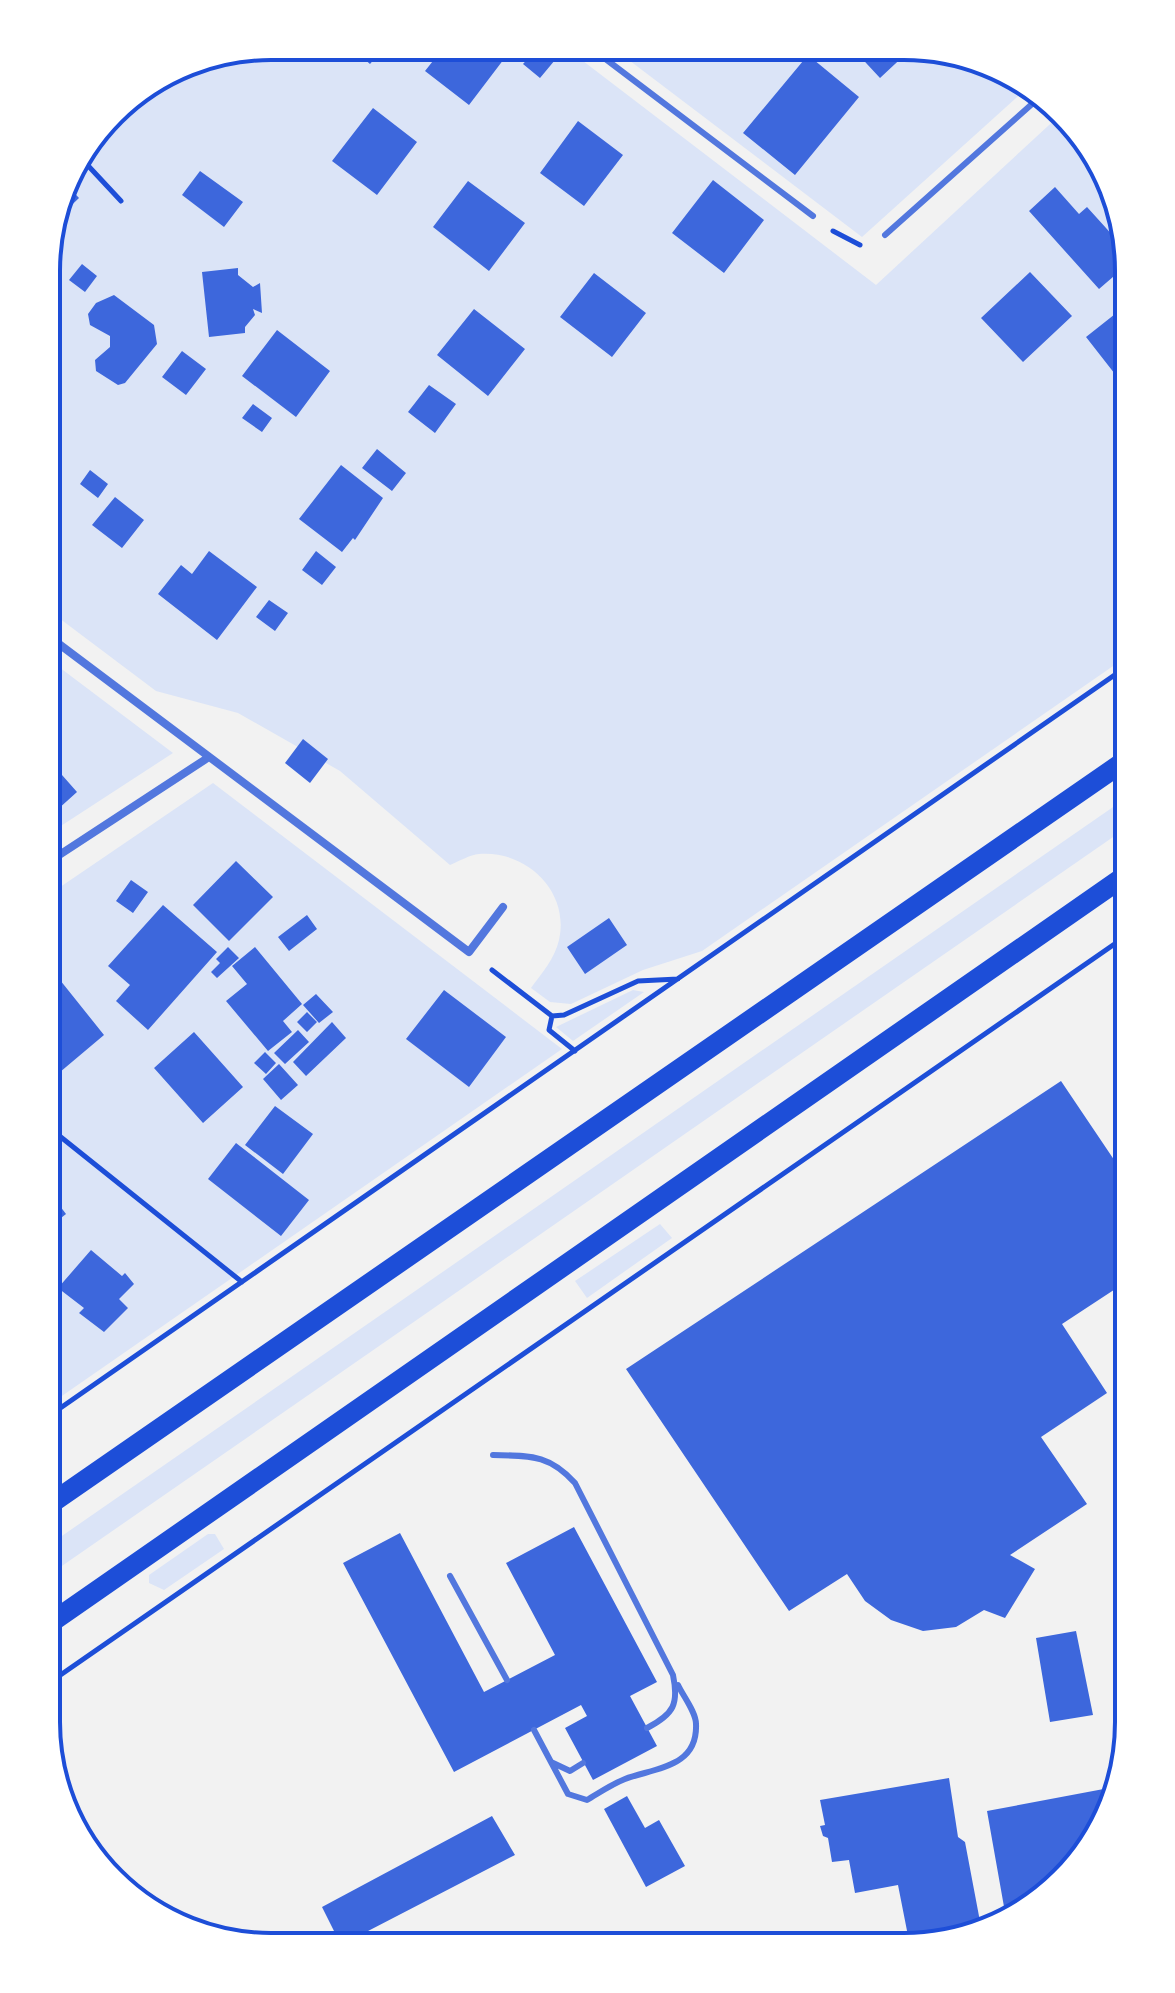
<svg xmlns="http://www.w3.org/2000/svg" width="1175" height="1993" font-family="'PT Serif',serif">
  <rect width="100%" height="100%" fill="#f2f2f2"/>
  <path fill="#dbe4f7" d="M 271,46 L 566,48 L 876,285 L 1061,114 L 1112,185 L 1129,271 L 1129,655 L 702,951 L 643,970 L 571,1004 L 550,1002 L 531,988 C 542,973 555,958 559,940 C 570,891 526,850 479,854 C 470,855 459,861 450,865 L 340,771 L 238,713 L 156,691 L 47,609 L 48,242 L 69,171 L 122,102 L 185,63 Z
    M 613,48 L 947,50 L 1026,89 L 862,237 Z
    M 47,658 L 173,753 L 47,835 Z
    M 213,783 L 562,1049 L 46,1407 L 47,896 Z
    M 1129,796 L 1129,826 L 46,1577 L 46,1547 Z
    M 633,990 L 644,992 L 573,1041 L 556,1027 Z
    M 660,1224 L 672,1238 L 587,1298 L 575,1281 Z
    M 208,1534 L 215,1534 L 224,1549 L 164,1590 L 149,1583 L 149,1575 Z"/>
  <path fill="#3d67dc" d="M 349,46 L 380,47 L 383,49 L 370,64 Z
    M 444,47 L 497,47 L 507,55 L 469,105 L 425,71 Z
    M 537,48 L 565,48 L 540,78 L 523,64 Z
    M 854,50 L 910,50 L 880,78 Z
    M 808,55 L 859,97 L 795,175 L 743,133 Z
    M 373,108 L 417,142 L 377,195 L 332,161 Z
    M 578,121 L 623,155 L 584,206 L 540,173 Z
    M 200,171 L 243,202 L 224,227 L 182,195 Z
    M 713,180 L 764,220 L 724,273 L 672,233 Z
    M 468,181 L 525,223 L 489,271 L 433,227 Z
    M 66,184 L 79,198 L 54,222 Z
    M 1055,187 L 1079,214 L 1087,207 L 1125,249 L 1128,264 L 1099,289 L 1029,211 Z
    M 82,264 L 97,276 L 85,292 L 69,280 Z
    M 238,268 L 238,275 L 253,287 L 260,283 L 262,313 L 253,309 L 255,315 L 245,327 L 245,333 L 209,337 L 202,272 Z
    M 1030,272 L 1072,316 L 1023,362 L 981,318 Z
    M 594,273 L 646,313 L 612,357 L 560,317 Z
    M 114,295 L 154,325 L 157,344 L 125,383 L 118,385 L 96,371 L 95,360 L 110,347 L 110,336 L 90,325 L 88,314 L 96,303 Z
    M 1129,303 L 1129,392 L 1086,337 Z
    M 474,309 L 525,349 L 488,396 L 437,355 Z
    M 277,330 L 330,371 L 296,417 L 242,376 Z
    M 182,351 L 206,369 L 186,395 L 162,377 Z
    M 429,385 L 456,404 L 435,433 L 408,412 Z
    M 253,404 L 272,418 L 262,432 L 242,418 Z
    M 377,449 L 406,473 L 392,491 L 362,468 Z
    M 341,465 L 383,498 L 355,540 L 353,538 L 342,552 L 299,519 Z
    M 90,470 L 108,484 L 98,498 L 80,484 Z
    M 115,497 L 144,520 L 122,548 L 92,525 Z
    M 209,551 L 257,587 L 217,640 L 158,594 L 181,565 L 192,574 Z
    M 316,551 L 336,567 L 322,585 L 302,570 Z
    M 269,600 L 288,613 L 275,631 L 256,617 Z
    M 303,739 L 328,759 L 310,783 L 285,763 Z
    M 47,758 L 77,792 L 47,819 Z
    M 236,861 L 273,897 L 229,941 L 193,905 Z
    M 131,880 L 148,892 L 133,913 L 116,901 Z
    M 163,905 L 217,952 L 148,1030 L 116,1001 L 130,985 L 108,966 Z
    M 307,915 L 317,929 L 289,951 L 278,937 Z
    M 609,918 L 627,945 L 585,974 L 567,947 Z
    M 228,947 L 239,958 L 217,978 L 211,972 L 220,963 L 216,959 Z
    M 255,947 L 302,1004 L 283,1021 L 292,1032 L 268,1051 L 226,1001 L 247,984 L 232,966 Z
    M 60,980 L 104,1035 L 47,1083 L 47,991 Z
    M 444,990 L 506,1037 L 469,1087 L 406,1039 Z
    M 316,994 L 333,1012 L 319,1023 L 303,1005 Z
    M 307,1012 L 317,1022 L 307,1032 L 297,1022 Z
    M 332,1022 L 346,1038 L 306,1076 L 293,1062 Z
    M 298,1030 L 309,1042 L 285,1064 L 274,1053 Z
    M 194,1032 L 243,1087 L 203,1123 L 154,1068 Z
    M 265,1052 L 276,1063 L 266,1074 L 254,1063 Z
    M 279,1064 L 298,1085 L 281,1100 L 263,1079 Z
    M 1061,1081 L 1129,1182 L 1129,1280 L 1062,1324 L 1107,1393 L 1041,1437 L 1087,1504 L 1010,1555 L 1035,1569 L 1005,1618 L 984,1610 L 956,1627 L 923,1631 L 891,1620 L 865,1601 L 847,1574 L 789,1611 L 626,1369 Z
    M 275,1106 L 313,1134 L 283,1174 L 245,1145 Z
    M 236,1143 L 309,1200 L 281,1236 L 208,1179 Z
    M 47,1189 L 66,1214 L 47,1229 Z
    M 91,1250 L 122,1276 L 125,1273 L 134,1284 L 119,1299 L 128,1308 L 104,1332 L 79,1313 L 84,1308 L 58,1288 Z
    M 574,1527 L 657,1682 L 630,1696 L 657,1746 L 593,1780 L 565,1728 L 587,1716 L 581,1705 L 454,1772 L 343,1563 L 400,1533 L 484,1692 L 555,1655 L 506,1563 Z
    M 1076,1631 L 1093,1715 L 1050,1722 L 1036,1638 Z
    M 949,1778 L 958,1837 L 965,1842 L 982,1932 L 910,1946 L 898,1885 L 855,1893 L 849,1860 L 832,1862 L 828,1838 L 823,1836 L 820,1826 L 825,1825 L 820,1800 Z
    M 1109,1788 L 1083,1859 L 1006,1918 L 987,1811 Z
    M 627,1796 L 645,1828 L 659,1820 L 685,1866 L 646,1887 L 604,1809 Z
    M 492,1816 L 515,1855 L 341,1945 L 322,1907 Z"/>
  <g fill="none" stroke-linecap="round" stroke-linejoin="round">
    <path stroke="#1d4ed8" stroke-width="5" d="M 80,157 L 121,201
      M 833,231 L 860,245
      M 492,970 L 552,1016 L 564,1015 L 638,981 L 678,979
      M 552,1016 L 549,1030 L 575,1051
      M 47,1126 L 242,1282
      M 46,1418 L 1129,665
      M 46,1685 L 1129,934"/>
    <path stroke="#5277de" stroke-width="6" d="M 591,48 L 813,216
      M 885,235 L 1041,96
      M 493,1455 C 530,1456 549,1454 575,1483 L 673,1675 C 679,1704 674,1714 647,1728
      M 450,1576 L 507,1680
      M 534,1730 L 551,1762 L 570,1771 L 583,1763
      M 551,1762 L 568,1794 L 587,1800 C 599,1793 612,1784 625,1779 C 654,1768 698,1768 696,1724 C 696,1712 683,1696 678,1685"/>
    <path stroke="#5277de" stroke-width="8" d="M 47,635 L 469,952 L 503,907
      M 47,863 L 209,757"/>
    <path stroke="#1d4ed8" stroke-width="20" d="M 46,1507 L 1129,758
      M 46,1626 L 1129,873"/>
  </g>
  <path d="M0 0H1175V1993H0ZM271 60H904A211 211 0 0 1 1115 271V1722A211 211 0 0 1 904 1933H271A211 211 0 0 1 60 1722V271A211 211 0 0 1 271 60Z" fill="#fff" fill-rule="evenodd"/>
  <path fill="none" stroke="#1d4ed8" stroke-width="4" d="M271 60H904A211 211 0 0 1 1115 271V1722A211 211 0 0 1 904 1933H271A211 211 0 0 1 60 1722V271A211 211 0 0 1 271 60Z"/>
</svg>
